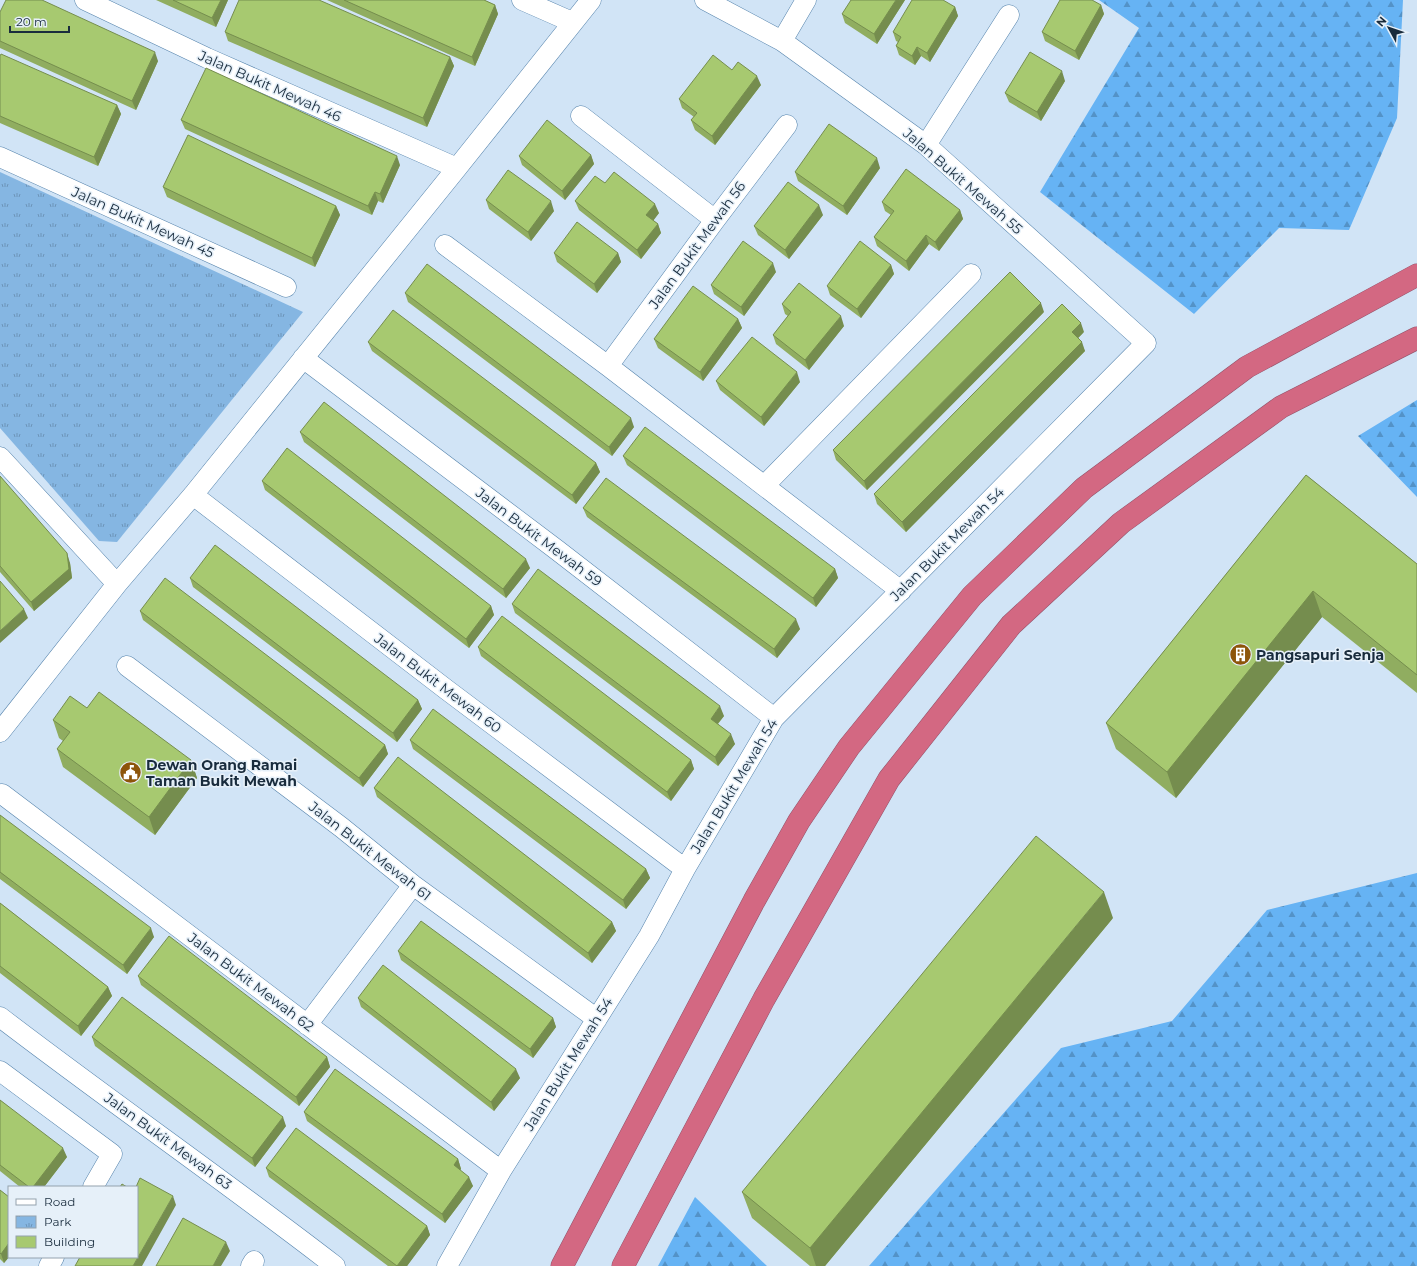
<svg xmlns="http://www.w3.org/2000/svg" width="1417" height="1266" font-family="Montserrat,sans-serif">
  <defs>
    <pattern id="forest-firs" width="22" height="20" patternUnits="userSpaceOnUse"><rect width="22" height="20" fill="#66b3f4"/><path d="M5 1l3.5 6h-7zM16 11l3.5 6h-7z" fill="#5392c7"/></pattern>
    <pattern id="park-tufts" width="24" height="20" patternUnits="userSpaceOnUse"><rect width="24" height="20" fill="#85b6e2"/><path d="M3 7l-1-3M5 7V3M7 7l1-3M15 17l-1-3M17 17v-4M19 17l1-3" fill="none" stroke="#6c94b8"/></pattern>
  </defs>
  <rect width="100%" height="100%" fill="#d1e4f6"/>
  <path fill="url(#forest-firs)" d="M 1099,0 L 1403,0 L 1397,118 L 1349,230 L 1279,228 L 1194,314 L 1040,192 L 1139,28 Z
    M 1417,400 L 1417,497 L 1358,436 Z
    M 1417,873 L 1417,1266 L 869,1266 L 1061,1048 L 1172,1021 L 1267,910 Z
    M 695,1197 L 767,1266 L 658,1266 Z"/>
  <path fill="url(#park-tufts)" d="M 0,172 L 303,312 L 117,542 L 99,541 L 0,428 Z"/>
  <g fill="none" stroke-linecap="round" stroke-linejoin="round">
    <defs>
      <path id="minor" d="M 85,0 L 207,58 L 457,168
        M 522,0 L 572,22
        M 782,41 L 806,0
        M 581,116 L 715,220
        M 926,145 L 1009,15
        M 0,157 L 286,287
        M 445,245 L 608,366 L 901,591
        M 303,358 L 557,550 L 774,718
        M 608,366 L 715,220 L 787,125
        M 0,457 L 117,584
        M 764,486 L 971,274
        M 193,495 L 447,690 L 685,869
        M 127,666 L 341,827 L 413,885 L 597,1019
        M 0,732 L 117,584 L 193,495 L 457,168 L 591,0
        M 2,794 L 501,1171
        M 0,1017 C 111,1102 225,1181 335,1266
        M 307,1025 L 413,885
        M 0,1071 L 112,1154 L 93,1187
        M 49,1266 L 54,1257
        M 251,1266 L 254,1261
        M 447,1266 L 501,1171 L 649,936 L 685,869 L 774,718 L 1146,343 L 926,145 L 782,41 L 705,0"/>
      <path id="highway" d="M 562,1266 L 754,901 L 799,821 L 849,747 L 972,596 L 1084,488 L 1247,367 L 1417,275
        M 623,1266 L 764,999 L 889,779 L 1011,625 L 1121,523 L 1281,407 L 1417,338"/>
    </defs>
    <use href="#minor" stroke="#5583ac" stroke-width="21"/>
    <use href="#highway" stroke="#92536a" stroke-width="23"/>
    <use href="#minor" stroke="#fff" stroke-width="20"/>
    <use href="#highway" stroke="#d36882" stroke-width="22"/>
  </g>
  <path fill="#90ad60" d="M 156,0 L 228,0 L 216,27 Z
    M 327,0 L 484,0 L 495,5 L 498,14 L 475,66 Z
    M 905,0 L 877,44 L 845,23 L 842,14 Z
    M 1101,5 L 1104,14 L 1079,60 L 1045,41 L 1042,32 Z
    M 955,7 L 958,16 L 930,62 L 921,56 L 915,65 L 899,55 L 896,46 L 898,42 L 896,41 L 893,32 Z
    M 0,12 L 158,61 L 136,110 L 0,48 Z
    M 225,32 L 450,57 L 454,66 L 427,127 L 228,41 Z
    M 0,56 L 117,105 L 121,114 L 98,166 L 0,123 Z
    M 732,70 L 761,85 L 715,145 L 695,130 L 691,120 L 694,117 L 682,108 L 679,99 Z
    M 1065,81 L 1041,121 L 1009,102 L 1005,93 Z
    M 181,120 L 400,165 L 383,203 L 378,201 L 372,215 L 185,129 Z
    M 591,155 L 594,164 L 565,200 L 522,165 L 519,156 Z
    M 880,168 L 847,215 L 798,181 L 795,172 Z
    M 605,183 L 659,213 L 653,220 L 658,224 L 661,233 L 641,259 L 579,210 L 575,201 Z
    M 163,187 L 336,206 L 340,215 L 315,267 L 167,197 Z
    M 486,200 L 554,211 L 531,241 L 489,209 Z
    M 882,202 L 960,210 L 963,219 L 939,251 L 929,244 L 909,271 L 877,246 L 874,237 L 891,215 L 885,211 Z
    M 823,215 L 789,259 L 758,235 L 754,226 Z
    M 554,253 L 618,253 L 621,262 L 597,293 L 557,262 Z
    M 891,265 L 894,274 L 861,318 L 830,295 L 827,286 Z
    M 776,272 L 744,316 L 714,294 L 711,285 Z
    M 405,293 L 634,427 L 612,456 L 408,302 Z
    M 782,304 L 844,326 L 809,370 L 776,344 L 773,335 L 788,316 L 785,314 Z
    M 1044,312 L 867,490 L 836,460 L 833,450 Z
    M 738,319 L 742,328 L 703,381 L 658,348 L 654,339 Z
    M 1084,332 L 1078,338 L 1085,351 L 906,532 L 877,504 L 874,494 Z
    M 368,342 L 596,463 L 600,472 L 576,504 L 372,351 Z
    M 716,381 L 800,382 L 764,426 L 720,390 Z
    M 300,432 L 530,568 L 506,598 L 304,442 Z
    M 623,456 L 835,569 L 838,578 L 816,607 L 627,465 Z
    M 1306,475 L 1417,564 L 1417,693 L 1322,617 L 1176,798 L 1116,749 L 1106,723 Z
    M 0,476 L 70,563 L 72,578 L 34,611 L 0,572 Z
    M 262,481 L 491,606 L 494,615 L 469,648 L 265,490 Z
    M 583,508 L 800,629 L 777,658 L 587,517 Z
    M 190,578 L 418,700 L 422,709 L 397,742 L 193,587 Z
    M 512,604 L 724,716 L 718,724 L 735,744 L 718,766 L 515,613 Z
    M 140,611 L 385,745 L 388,754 L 363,787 L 143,620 Z
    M 478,647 L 691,760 L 694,769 L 671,801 L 481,656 Z
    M 87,708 L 191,760 L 197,778 L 155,835 L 63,767 L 57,749 L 63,741 L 59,738 L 53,720 Z
    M 410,740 L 646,869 L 650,878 L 626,909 L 413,749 Z
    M 374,788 L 612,922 L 616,931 L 592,963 L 377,797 Z
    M 0,815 L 154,937 L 127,974 L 0,879 Z
    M 0,903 L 108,987 L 112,996 L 81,1036 L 0,973 Z
    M 1113,918 L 825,1266 L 810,1266 L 752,1218 L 742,1192 Z
    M 398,951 L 553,1018 L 556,1027 L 533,1058 L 401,960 Z
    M 138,976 L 327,1057 L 330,1067 L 299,1106 L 141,985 Z
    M 358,998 L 520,1078 L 494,1111 L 361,1007 Z
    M 92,1037 L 286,1126 L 255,1167 L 95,1046 Z
    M 0,1100 L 67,1157 L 44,1187 L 20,1187 L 0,1171 Z
    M 304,1112 L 458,1159 L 461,1169 L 460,1170 L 473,1186 L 445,1223 L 307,1121 Z
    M 266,1168 L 427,1226 L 430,1235 L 407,1266 L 388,1266 L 269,1177 Z
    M 0,1190 L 9,1197 L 9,1257 L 4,1263 L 0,1259 Z"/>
  <path fill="#758d4e" d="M 221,0 L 228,0 L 216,27 L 212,18 Z
    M 896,0 L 905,0 L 877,44 L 874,34 Z
    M 495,5 L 498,14 L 475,66 L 472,57 Z
    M 1101,5 L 1104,14 L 1079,60 L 1075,51 Z
    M 955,7 L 958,16 L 930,62 L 927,53 Z
    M 917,47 L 921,56 L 915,65 L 912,56 Z
    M 155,52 L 158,61 L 136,110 L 132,101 Z
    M 450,57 L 454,66 L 427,127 L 423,118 Z
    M 1062,71 L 1065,81 L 1041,121 L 1037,112 Z
    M 757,76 L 761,85 L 715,145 L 712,136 Z
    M 117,105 L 121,114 L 98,166 L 94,157 Z
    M 591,155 L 594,164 L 565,200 L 562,191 Z
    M 397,156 L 400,165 L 383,203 L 380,194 Z
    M 877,158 L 880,168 L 847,215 L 843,206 Z
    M 375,192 L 378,201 L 372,215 L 368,206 Z
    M 551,201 L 554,211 L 531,241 L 528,232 Z
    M 655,204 L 659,213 L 650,225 L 646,215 Z
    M 819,205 L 823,215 L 789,259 L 785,250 Z
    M 336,206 L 340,215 L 315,267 L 312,258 Z
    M 960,210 L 963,219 L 939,251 L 935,242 Z
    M 658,224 L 661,233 L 641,259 L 637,250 Z
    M 926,235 L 929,244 L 909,271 L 906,261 Z
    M 618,253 L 621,262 L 597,293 L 594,284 Z
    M 773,263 L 776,272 L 744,316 L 741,307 Z
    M 891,265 L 894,274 L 861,318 L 857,309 Z
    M 1041,303 L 1044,312 L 867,490 L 864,481 Z
    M 841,316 L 844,326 L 809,370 L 805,360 Z
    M 738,319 L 742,328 L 703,381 L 700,372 Z
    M 1081,323 L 1084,332 L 1075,341 L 1072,332 Z
    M 1082,342 L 1085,351 L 906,532 L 902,522 Z
    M 797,372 L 800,382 L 764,426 L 761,417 Z
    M 631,418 L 634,427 L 612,456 L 609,447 Z
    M 596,463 L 600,472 L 576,504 L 572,495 Z
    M 67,553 L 70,563 L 72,578 L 34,611 L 31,602 Z
    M 526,559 L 530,568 L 506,598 L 503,589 Z
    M 835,569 L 838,578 L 816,607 L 813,598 Z
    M 1313,591 L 1322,617 L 1176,798 L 1167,772 Z
    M 491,606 L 494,615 L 469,648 L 466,639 Z
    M 24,609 L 28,618 L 0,643 L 0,631 Z
    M 796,619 L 800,629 L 777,658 L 774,649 Z
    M 418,700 L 422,709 L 397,742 L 393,733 Z
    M 720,706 L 724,716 L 714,728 L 711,719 Z
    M 731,734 L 735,744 L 718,766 L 715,757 Z
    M 385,745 L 388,754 L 363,787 L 359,778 Z
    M 191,760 L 197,778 L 155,835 L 149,817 Z
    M 691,760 L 694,769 L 671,801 L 667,792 Z
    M 646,869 L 650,878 L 626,909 L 623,900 Z
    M 1104,892 L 1113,918 L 825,1266 L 816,1266 L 810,1248 Z
    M 612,922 L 616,931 L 592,963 L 588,953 Z
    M 151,928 L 154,937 L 127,974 L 123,965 Z
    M 108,987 L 112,996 L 81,1036 L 78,1026 Z
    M 553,1018 L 556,1027 L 533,1058 L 530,1049 Z
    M 327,1057 L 330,1067 L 299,1106 L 296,1097 Z
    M 516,1069 L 520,1078 L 494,1111 L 491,1102 Z
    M 283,1117 L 286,1126 L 255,1167 L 252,1158 Z
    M 63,1148 L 67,1157 L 44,1187 L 33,1187 Z
    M 458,1159 L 461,1169 L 457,1174 L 454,1165 Z
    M 469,1177 L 473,1186 L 445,1223 L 442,1214 Z
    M 173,1196 L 176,1205 L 142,1266 L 133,1266 Z
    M 427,1226 L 430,1235 L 407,1266 L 397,1266 Z
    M 226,1242 L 230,1251 L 221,1266 L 213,1266 Z
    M 9,1243 L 9,1257 L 4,1263 L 1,1254 Z"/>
  <path fill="#a7c970" stroke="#758d4e" d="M 6,0 L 42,0 L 155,52 L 132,101 L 0,41 L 0,12 Z
    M 173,0 L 221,0 L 212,18 Z
    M 239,0 L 319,0 L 450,57 L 423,118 L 225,32 Z
    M 344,0 L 484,0 L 495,5 L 472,57 Z
    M 851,0 L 896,0 L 874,34 L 842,14 Z
    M 912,0 L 943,0 L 955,7 L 927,53 L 917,47 L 912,56 L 896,46 L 901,37 L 893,32 Z
    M 1060,0 L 1092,0 L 1101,5 L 1075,51 L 1042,32 Z
    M 1030,52 L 1062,71 L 1037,112 L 1005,93 Z
    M 1,54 L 117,105 L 94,157 L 0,116 L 0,56 Z
    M 713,55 L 732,70 L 738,62 L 757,76 L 712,136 L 691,120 L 697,113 L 679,99 Z
    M 206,68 L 397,156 L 380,194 L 375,192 L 368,206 L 181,120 Z
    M 547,120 L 591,155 L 562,191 L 519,156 Z
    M 829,124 L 877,158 L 843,206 L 795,172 Z
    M 188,135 L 336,206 L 312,258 L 163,187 Z
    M 906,169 L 960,210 L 935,242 L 926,235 L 906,261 L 874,237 L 894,211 L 882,202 Z
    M 508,170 L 551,201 L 528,232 L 486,200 Z
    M 614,172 L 655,204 L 646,215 L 658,224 L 637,250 L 575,201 L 595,176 L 605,183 Z
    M 788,182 L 819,205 L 785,250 L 754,226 Z
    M 577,222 L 618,253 L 594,284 L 554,253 Z
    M 743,241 L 773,263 L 741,307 L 711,285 Z
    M 860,241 L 891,265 L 857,309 L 827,286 Z
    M 427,264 L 631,418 L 609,447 L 405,293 Z
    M 1010,272 L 1041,303 L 864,481 L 833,450 Z
    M 799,283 L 841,316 L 805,360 L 773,335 L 791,312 L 782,304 Z
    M 693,286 L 738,319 L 700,372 L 654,339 Z
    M 1062,304 L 1081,323 L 1072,332 L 1082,342 L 902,522 L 874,494 Z
    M 393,310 L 596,463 L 572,495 L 368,342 Z
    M 752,337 L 797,372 L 761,417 L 716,381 Z
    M 324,402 L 526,559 L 503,589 L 300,432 Z
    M 645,427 L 835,569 L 813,598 L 623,456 Z
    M 287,448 L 491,606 L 466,639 L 262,481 Z
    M 1306,475 L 1417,564 L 1417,675 L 1313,591 L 1167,772 L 1106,723 Z
    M 0,476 L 67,553 L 69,569 L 31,602 L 0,566 Z
    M 606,478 L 796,619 L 774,649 L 583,508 Z
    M 215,545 L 418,700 L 393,733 L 190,578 Z
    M 538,569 L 720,706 L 711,719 L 731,734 L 715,757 L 512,604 Z
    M 165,578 L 385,745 L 359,778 L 140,611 Z
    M 0,581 L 24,609 L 0,631 Z
    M 502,616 L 691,760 L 667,792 L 478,647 Z
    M 99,692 L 191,760 L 149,817 L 57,749 L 70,732 L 53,720 L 70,696 L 87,708 Z
    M 433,709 L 646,869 L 623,900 L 410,740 Z
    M 398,757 L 612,922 L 588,953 L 374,788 Z
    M 0,815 L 151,928 L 123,965 L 0,872 Z
    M 1036,836 L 1104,892 L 810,1248 L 742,1192 Z
    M 0,903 L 108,987 L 78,1026 L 0,966 Z
    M 421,921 L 553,1018 L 530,1049 L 398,951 Z
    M 169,936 L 327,1057 L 296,1097 L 138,976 Z
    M 383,965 L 516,1069 L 491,1102 L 358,998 Z
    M 122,997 L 283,1117 L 252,1158 L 92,1037 Z
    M 335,1069 L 458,1159 L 454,1165 L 469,1177 L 442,1214 L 304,1112 Z
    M 0,1100 L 63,1148 L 33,1187 L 29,1187 L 0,1165 Z
    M 296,1128 L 427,1226 L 397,1266 L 266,1168 Z
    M 140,1178 L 173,1196 L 133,1266 L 75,1266 L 80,1257 L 137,1257 L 137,1187 L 136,1187 Z
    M 122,1184 L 127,1187 L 120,1187 Z
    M 0,1190 L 9,1197 L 9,1243 L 1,1254 L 0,1253 Z
    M 183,1218 L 226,1242 L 213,1266 L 156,1266 Z"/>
  <defs>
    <symbol id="building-disc" viewBox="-11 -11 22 22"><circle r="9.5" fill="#8d550a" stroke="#e6f0f9"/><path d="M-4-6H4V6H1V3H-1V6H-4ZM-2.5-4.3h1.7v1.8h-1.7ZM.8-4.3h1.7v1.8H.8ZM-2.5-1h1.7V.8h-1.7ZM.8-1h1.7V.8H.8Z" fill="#fff"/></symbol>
    <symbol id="civic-disc" viewBox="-11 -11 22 22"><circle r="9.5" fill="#8d550a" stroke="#e6f0f9"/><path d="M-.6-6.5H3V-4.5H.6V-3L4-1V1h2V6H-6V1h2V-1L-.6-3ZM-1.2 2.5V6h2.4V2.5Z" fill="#fff"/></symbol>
  </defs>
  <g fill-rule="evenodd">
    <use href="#building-disc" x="1228" y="642" width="25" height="25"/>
    <use href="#civic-disc" x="118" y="760" width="25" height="25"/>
  </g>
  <g text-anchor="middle" stroke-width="3" stroke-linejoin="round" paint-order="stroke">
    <g font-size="14" fill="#192c3d" stroke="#e6f0f9">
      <text transform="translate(270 86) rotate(24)" y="5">Jalan Bukit Mewah 46</text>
      <text transform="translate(963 181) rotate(41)" y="5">Jalan Bukit Mewah 55</text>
      <text transform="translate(143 222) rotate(24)" y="5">Jalan Bukit Mewah 45</text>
      <text transform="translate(697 245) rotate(-54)" y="5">Jalan Bukit Mewah 56</text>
      <text transform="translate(539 537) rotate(37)" y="5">Jalan Bukit Mewah 59</text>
      <text transform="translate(947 544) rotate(-45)" y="5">Jalan Bukit Mewah 54</text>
      <text transform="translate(438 683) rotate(37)" y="5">Jalan Bukit Mewah 60</text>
      <text transform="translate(734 786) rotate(-59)" y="5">Jalan Bukit Mewah 54</text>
      <text transform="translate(370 851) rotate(38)" y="5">Jalan Bukit Mewah 61</text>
      <text transform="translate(251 982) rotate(37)" y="5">Jalan Bukit Mewah 62</text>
      <text transform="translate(568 1064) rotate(-58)" y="5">Jalan Bukit Mewah 54</text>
      <text transform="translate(168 1141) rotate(36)" y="5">Jalan Bukit Mewah 63</text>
    </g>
    <g font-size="14" font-weight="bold" fill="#192c3d" stroke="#e6f0f9" text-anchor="start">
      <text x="1256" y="660">Pangsapuri Senja</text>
      <text x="146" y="770">Dewan Orang Ramai<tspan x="146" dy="16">Taman Bukit Mewah</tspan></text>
    </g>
  </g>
  <rect x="8" y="1186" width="130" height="72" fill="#e6f0f9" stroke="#94a2ae"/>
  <rect x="16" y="1199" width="20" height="6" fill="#ffffff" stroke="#94a2ae"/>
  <text x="44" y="1206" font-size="12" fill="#192c3d">Road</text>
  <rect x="16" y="1216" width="20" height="12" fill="url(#park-tufts)" stroke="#94a2ae"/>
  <text x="44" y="1226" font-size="12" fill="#192c3d">Park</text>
  <rect x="16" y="1236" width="20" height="12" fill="#a7c970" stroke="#94a2ae"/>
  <text x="44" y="1246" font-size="12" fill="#192c3d">Building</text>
  <g transform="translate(1389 28) rotate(310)" stroke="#e6f0f9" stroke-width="3" paint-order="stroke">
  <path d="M0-3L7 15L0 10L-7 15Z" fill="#192c3d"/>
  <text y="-6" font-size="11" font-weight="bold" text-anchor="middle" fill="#192c3d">N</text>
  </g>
  <path d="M10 26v6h59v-6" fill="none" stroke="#192c3d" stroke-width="2"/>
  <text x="16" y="26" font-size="12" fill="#192c3d" stroke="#e6f0f9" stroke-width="3" paint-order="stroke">20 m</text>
</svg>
